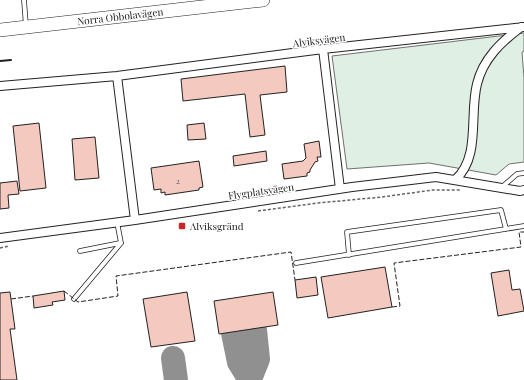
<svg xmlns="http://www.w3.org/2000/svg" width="524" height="380" font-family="'Playfair Display',serif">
  <rect width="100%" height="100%" fill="#fff"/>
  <path fill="#e0efe3" stroke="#6f6f6f" d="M 524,33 L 524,51 L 522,52 L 524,78 L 524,162 L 509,164 L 496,175 L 429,163 L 347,169 L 332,56 Z"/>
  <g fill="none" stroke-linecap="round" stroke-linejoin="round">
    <path stroke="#909090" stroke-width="24" d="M 233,333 L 239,362 L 250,380
      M 173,358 L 176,380
      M 250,379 L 258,359 L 255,330"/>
  </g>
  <path fill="#f3c9c0" stroke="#222" d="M 285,66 L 287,92 L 260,95 L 265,135 L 250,137 L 245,94 L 183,101 L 181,79 Z
    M 39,123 L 46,188 L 20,191 L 13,126 Z
    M 204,123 L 206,139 L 188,140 L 187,125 Z
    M 95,137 L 99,178 L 75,180 L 72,139 Z
    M 319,141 L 321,157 L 317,157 L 318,161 L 315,162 L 310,170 L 310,172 L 307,173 L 307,176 L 284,179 L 282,164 L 303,161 L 306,158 L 304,144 Z
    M 266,151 L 267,161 L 234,166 L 233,156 Z
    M 199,161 L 203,187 L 199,188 L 199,190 L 165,195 L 165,192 L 161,193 L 161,189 L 154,190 L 151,168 Z
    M 17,181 L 19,194 L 8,195 L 9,208 L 0,209 L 0,183 Z
    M 385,267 L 392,307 L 328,318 L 321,277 Z
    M 509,270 L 512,290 L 520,289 L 524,311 L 498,316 L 491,273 Z
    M 316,277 L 318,295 L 297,298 L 295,280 Z
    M 64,291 L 65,300 L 52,302 L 53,305 L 34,308 L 33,296 Z
    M 10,292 L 15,329 L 10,329 L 17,380 L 0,380 L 0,293 Z
    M 187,292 L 195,341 L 151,347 L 143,299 Z
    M 273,292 L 278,325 L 219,334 L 214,301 Z"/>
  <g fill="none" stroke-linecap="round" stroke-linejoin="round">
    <defs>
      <path id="service" d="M 24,0 L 26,26
        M 502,187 L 517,174 L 524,173
        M 117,222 L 121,243
        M 80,251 L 120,243
        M 349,255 L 347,232 L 501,210 L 506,229
        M 296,263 L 524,226
        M 74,299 L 121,243"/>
      <path id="minor" d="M 323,49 L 340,189
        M 117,76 L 135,220
        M 0,86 L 117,76 L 323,49 L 524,27
        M 455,180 C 481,157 469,115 477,84 C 483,59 501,42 521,27
        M 0,238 L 135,220 L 352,187 L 436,177 L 520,191 L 524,190"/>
      <g id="trunk">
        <path id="s1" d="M 0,30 L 263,0"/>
      </g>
    </defs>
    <use href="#service" stroke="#222" stroke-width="5.5"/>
    <use href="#minor" stroke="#222" stroke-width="10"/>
    <use href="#trunk" stroke="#222" stroke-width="14"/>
    <path stroke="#646464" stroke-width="1.5" stroke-dasharray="3 2" stroke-linecap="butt" d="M 258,211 L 318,203 L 382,197 L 433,190 L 461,190
      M 0,248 L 9,246"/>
    <use href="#service" stroke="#fff" stroke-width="4"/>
    <use href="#minor" stroke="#fff" stroke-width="8"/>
    <use href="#trunk" stroke="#fff" stroke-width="13"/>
    <path stroke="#222" stroke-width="1" stroke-dasharray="5 2" stroke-linecap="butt" d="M 64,291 L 78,302 L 118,296 L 116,276 L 291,252 L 295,280
      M 11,299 L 33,296
      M 392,307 L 400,306 L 394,263 L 521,247 L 519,232 L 524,232"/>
    <path stroke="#222" stroke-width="2" d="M 0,61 L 11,60"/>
  </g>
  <rect fill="#c62828" stroke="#fff" stroke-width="1.5" x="178" y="222" width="8" height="8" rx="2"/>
  <g text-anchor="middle" stroke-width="3" stroke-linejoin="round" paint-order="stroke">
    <g font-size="8" fill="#564c4a">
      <text x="178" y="184">2</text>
    </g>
    <g font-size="10" fill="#222" stroke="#fff">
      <text dy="4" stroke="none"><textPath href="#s1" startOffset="121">Norra Obbolavägen</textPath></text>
      <text transform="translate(319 40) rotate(-7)" y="4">Alviksvägen</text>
      <text transform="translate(261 191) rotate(-8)" y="4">Flygplatsvägen</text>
    </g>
    <g font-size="10" fill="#222" stroke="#fff" text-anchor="start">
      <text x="190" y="230">Alviksgränd</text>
    </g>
  </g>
</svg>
